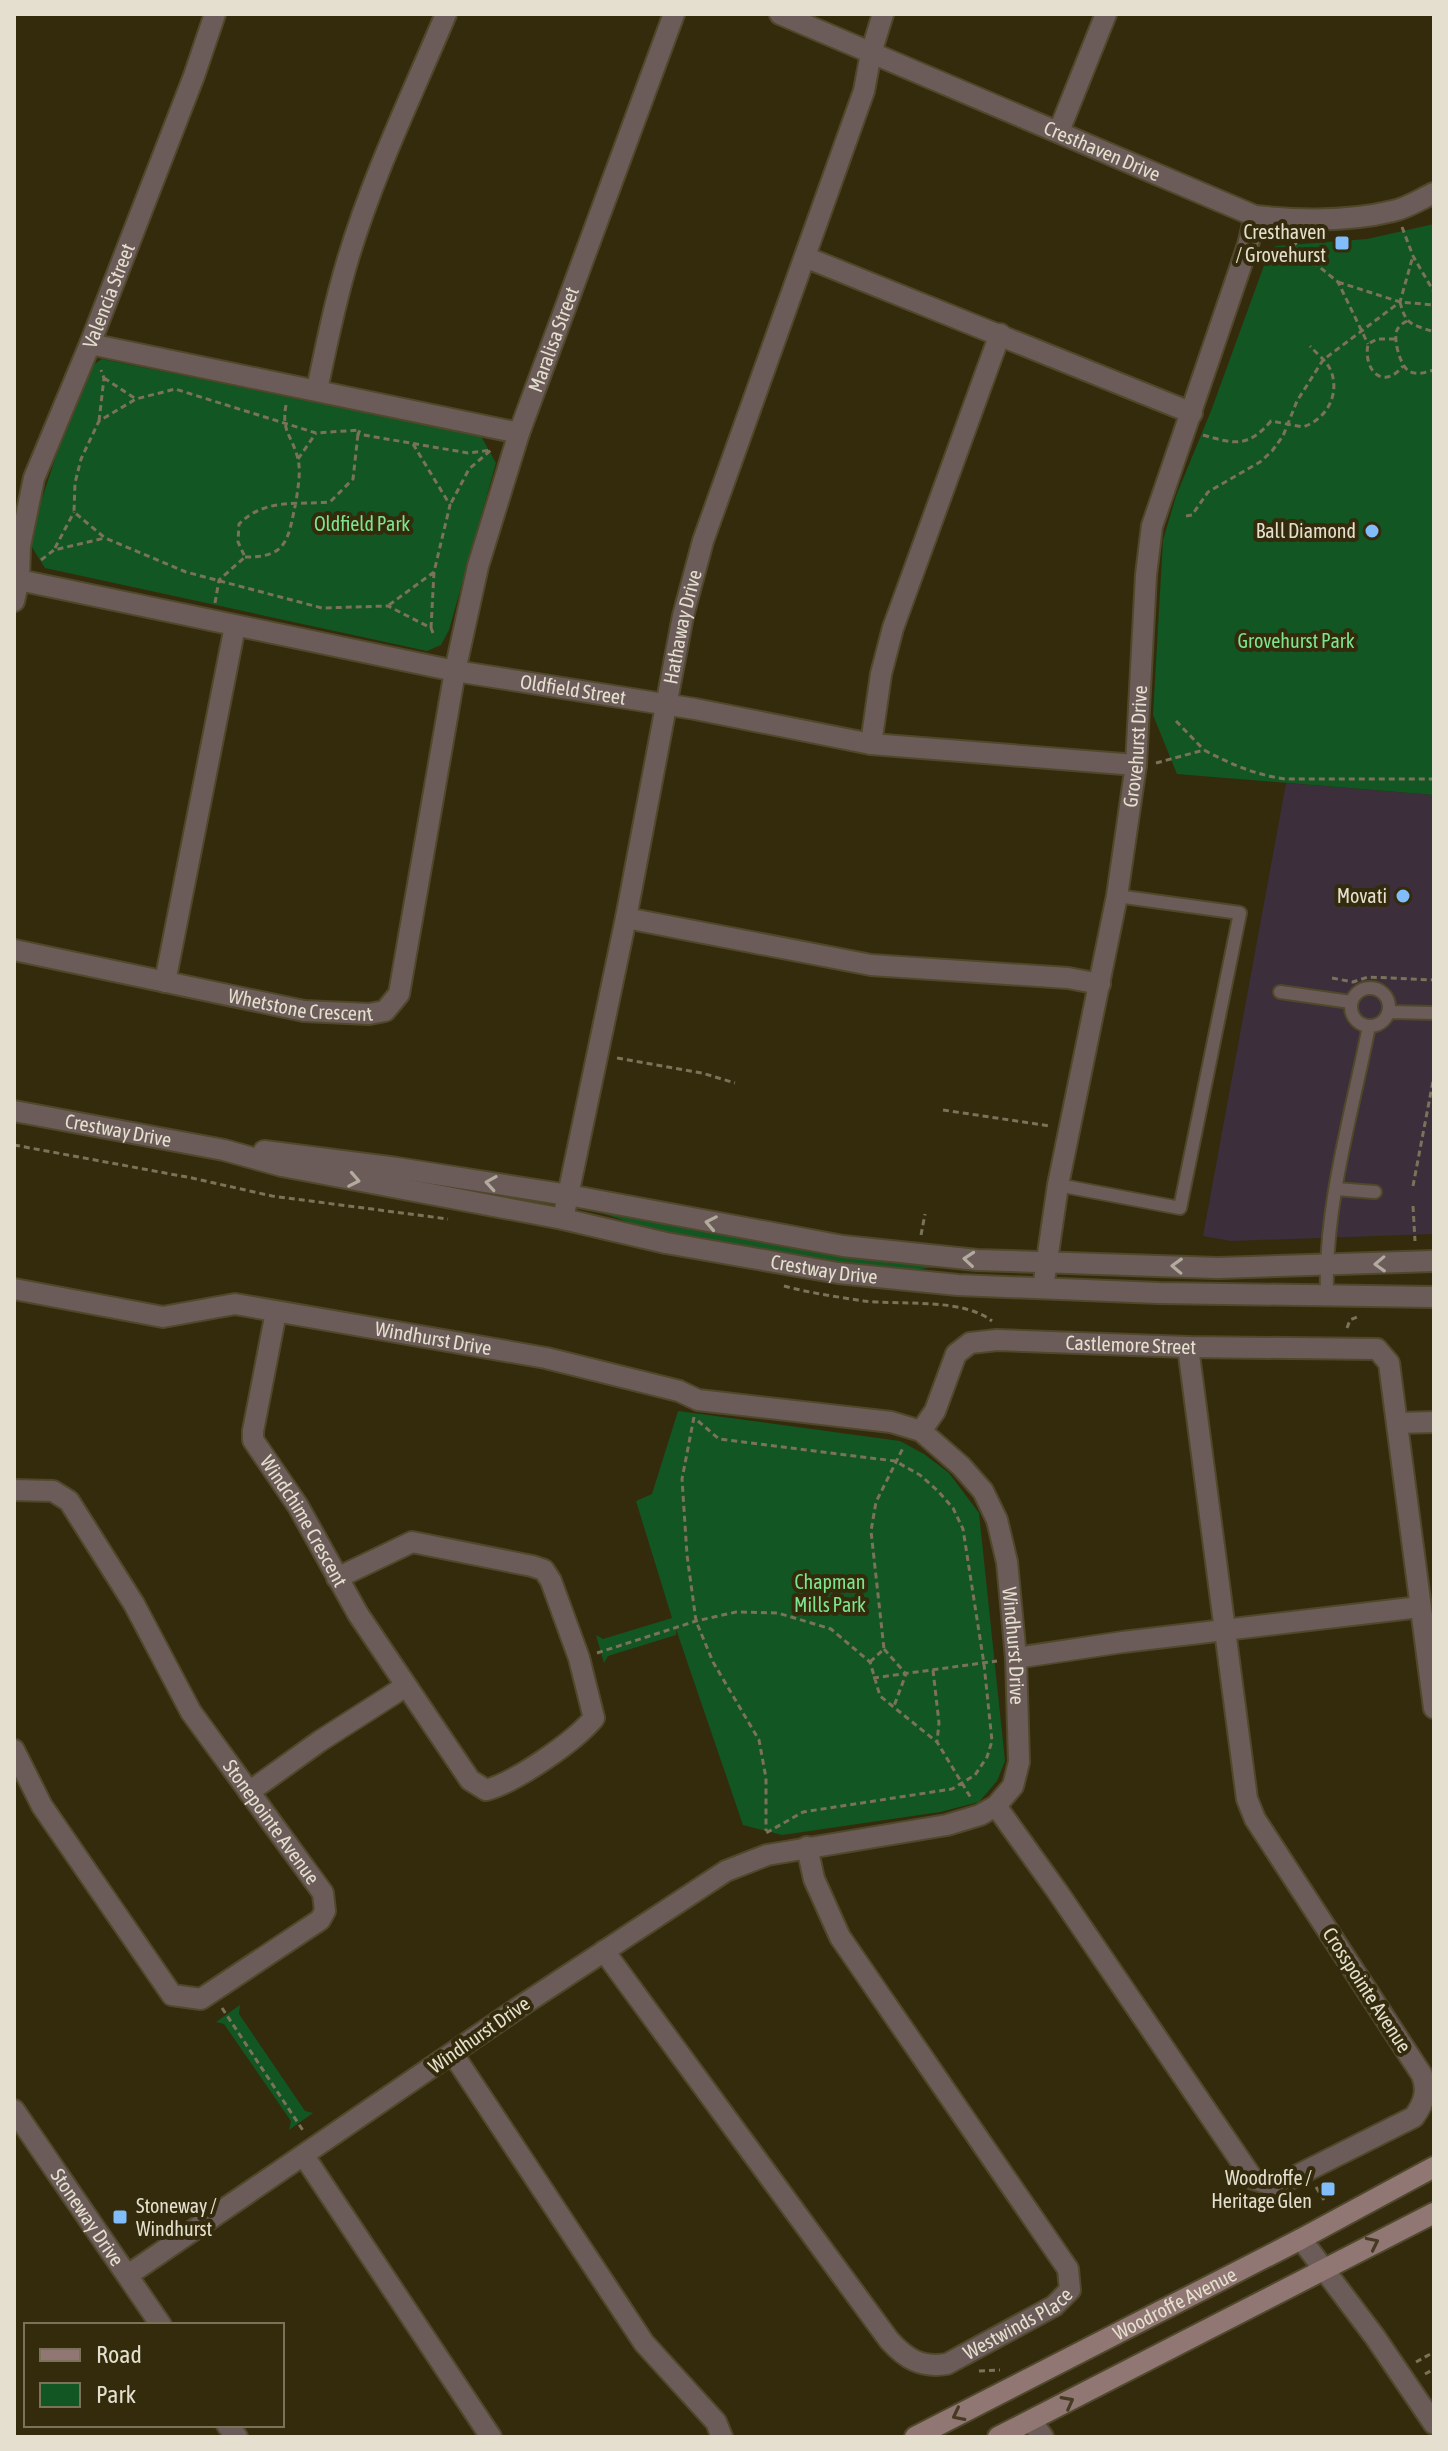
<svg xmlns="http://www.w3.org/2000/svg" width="1448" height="2451" font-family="'Asap Condensed',sans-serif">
  <rect width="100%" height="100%" fill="#342b0c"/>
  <path fill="#3c2e3b" d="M 1286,783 L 1434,795 L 1434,1234 L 1231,1241 L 1203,1236 Z"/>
  <path fill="#125623" d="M 1434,224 L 1434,795 L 1177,774 L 1153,715 L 1163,540 L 1176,496 L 1211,411 L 1266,260 L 1276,246 L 1367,239 Z
    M 102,359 L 481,436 L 496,463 L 449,630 L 441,645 L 427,651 L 45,568 L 28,541 L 84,371 Z
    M 606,1210 L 939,1263 L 938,1267 L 900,1271 L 821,1262 L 655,1231 L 605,1214 Z
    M 678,1411 L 900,1441 L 924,1454 L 949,1473 L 979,1513 L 1005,1761 L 997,1781 L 979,1802 L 940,1812 L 782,1835 L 743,1825 L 676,1629 L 676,1635 L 608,1656 L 604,1663 L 596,1635 L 603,1639 L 672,1618 L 636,1501 L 652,1494 Z
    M 240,2005 L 239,2014 L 305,2111 L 313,2113 L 289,2130 L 291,2121 L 224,2024 L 216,2022 Z"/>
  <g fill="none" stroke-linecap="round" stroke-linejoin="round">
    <defs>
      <path id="service" d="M1351 1007a19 19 0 1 1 38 0a19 19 0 1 1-38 0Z
        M 1280,992 L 1351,1002
        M 1389,1012 L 1434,1013
        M 1058,1185 L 1180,1208 L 1240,913 L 1117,896
        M 1336,1189 L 1375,1192
        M 1327,1295 C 1324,1205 1352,1114 1369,1026"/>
      <g id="minor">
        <path d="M 1059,131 L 1106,14"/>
        <path d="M 805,257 L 1192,413"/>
        <path d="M 90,344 L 519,433"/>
        <path d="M 317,390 C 326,346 335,302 348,259 C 373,175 412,95 446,14"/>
        <path id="s1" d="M 14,579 L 455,671 L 695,709 L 871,744 L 1136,765"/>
        <path id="s2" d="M 14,601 L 19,579 L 20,546 L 34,478 L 90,344 L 194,76 L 215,14"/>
        <path d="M 871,744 L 881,674 L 893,628 L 1000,334"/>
        <path d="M 626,918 L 871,965 L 1068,978 L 1100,984"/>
        <path id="s3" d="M 14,950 L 304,1011 L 369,1014 L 385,1011 L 399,994 L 455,671 L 478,566 L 519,433 L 674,14"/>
        <path d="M 165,982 L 235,626"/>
        <path id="s4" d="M 563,1219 L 626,918 L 683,616 L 703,541 L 864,91 L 871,53 L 883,14"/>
        <path id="s5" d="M 1043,1288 L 1058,1185 L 1117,896 L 1136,765 L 1146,575 L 1152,526 L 1248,245 L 1255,216"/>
        <path id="s6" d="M 14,1289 L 163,1317 L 235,1304 L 546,1358 L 679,1391 L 698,1400 L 891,1422 L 921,1431 L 961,1466 L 983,1491 L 997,1520 L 1007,1562 L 1016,1658 L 1019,1762 L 1013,1786 L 996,1806 L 980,1815 L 947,1825 L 767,1855 L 726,1871 L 521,2006 L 128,2275"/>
        <path id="s7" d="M 276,1312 L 253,1431 L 253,1440 L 298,1506 L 358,1614 L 470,1780 L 486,1790 C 516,1782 574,1742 594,1718 L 579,1658 L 551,1581 L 544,1570 L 532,1566 L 412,1542 L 337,1578"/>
        <path d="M 1398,1423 L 1434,1422"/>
        <path id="s8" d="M 921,1431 L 935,1411 L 956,1354 L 970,1343 L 997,1340 L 1188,1347 L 1377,1349 L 1389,1363 L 1434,1708"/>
        <path id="s9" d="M 14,1490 L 53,1491 L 69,1501 L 134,1604 L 191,1712 L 323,1893 L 325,1911 L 320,1920 L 201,1999 L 172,1995 L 42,1806 L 14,1750"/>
        <path d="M 1016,1658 L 1123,1642 L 1420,1607"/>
        <path d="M 249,1792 L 320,1741 L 406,1686"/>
        <path d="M 996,1806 L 1057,1891 L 1253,2179 L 1276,2186 L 1414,2117 C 1424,2103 1428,2091 1422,2075 L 1255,1819 L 1247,1799 L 1188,1347"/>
        <path id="s10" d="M 604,1951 L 889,2340 C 906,2359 921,2368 947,2364 L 1054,2306 L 1070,2290 L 1068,2269 L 840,1937 L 814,1879 L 807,1847"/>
        <path d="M 453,2054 L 644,2343 L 716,2422 L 722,2437"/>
        <path d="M 304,2156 L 491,2437"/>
        <path d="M 1301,2239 L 1375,2337 L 1434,2424"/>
        <path d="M 1031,2421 L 1043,2437"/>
      </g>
      <g id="tertiary">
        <path id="s11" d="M 780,14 L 1255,216 C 1301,221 1348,222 1393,211 C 1407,208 1421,199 1434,193"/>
        <path id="s12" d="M 14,1111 L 224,1150 L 282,1166 L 563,1219 L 666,1243 L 838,1273 L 958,1285 L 1159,1293 L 1434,1297"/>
        <path d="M 264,1151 L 397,1168 L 568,1195 L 843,1246 L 977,1260 L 1218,1268 L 1434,1261"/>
        <path id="s13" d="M 14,2110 L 161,2325"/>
        <path d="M 227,2425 L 237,2437"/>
      </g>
      <g id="secondary">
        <path id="s14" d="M 915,2437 L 1301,2239 L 1434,2167"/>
        <path d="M 998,2437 L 1434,2213"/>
      </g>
    </defs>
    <use href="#service" stroke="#50482b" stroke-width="16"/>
    <use href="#minor" stroke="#50482b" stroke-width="24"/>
    <use href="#tertiary" stroke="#50482b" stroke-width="24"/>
    <use href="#secondary" stroke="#50482b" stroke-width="24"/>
    <path stroke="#7a7259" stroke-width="3" stroke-dasharray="6 4" stroke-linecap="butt" d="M 1402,227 L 1413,256 L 1434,292
      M 1293,240 L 1302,253 L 1338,282 L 1368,344
      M 1338,282 L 1400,302 L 1434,305
      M 1400,302 C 1406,326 1412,324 1434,332
      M 1407,321 C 1403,323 1399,326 1397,330 C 1393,339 1400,366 1409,371 C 1417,376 1426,372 1434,370
      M 1395,339 L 1377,339 L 1368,344 C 1363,370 1383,391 1403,366
      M 104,378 L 136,399
      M 99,421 L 104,378 L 101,370
      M 1203,435 C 1234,444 1248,448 1271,421 L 1303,427 C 1327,419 1340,394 1331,371 C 1327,361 1317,354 1310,346
      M 298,459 L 316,433
      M 1186,516 L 1192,515 L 1208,492 L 1260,462 L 1272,451 L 1283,436 L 1297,401 L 1323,360 L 1400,302 L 1413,256
      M 55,548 L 74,512
      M 245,557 C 289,558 288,537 296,502 C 298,487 301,473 298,459 C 292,435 281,432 286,405
      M 41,560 L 54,550 L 105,538
      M 215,603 L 219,580 L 245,557 L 238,542 L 239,524 C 265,498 295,505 330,502 L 353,479 L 358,434
      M 389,605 L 434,572 L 450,505 L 413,444
      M 431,628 L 434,572
      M 433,633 L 431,628 L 388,606 L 322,608 L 186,572 L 105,538 L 74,512 L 75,483 L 81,459 L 99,421 L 136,399 L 175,389 L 316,433 L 360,430 L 358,434 L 468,453 L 491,450 L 469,469 L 450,505
      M 1176,721 L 1204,750
      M 1156,763 L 1204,750 C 1230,764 1256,775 1285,779 L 1434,779
      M 1332,978 L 1353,982 L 1368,977 L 1434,980
      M 617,1058 L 702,1073 L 735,1083
      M 943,1110 L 1050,1126
      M 14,1145 L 192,1178 L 272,1196 L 448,1219
      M 1413,1186 L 1434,1076
      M 1413,1206 L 1415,1241
      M 921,1235 L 925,1214
      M 784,1286 C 810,1293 838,1297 864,1301 C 901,1305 963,1298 992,1321
      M 1347,1328 L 1350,1320 L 1357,1317
      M 694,1417 L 682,1479 L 687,1555 L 696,1621 L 713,1662 L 759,1740 L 766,1778 L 766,1831
      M 698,1421 L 719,1439 L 895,1461 L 920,1475 L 938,1491 L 953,1508 L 963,1529 L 984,1664 L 992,1741 L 987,1757 L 975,1775 L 952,1789 L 803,1812 L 766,1833
      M 884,1649 L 906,1674 L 894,1706
      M 597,1653 L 696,1621 L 736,1612 L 778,1613 L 831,1629 L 870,1662 L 880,1696 L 937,1742 L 971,1798
      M 870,1662 L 884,1649 L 871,1531 L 876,1502 L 903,1448
      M 933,1670 L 939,1723 L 937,1742
      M 873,1678 L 997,1661
      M 222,2008 L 304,2132
      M 1316,2187 L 1324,2200
      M 1416,2362 L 1434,2352
      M 979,2371 L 1000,2370
      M 1425,2374 L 1434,2369"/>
    <use href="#service" stroke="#6c5c59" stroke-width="12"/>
    <use href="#minor" stroke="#6c5c59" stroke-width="20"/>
    <use href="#tertiary" stroke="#6c5c59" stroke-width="20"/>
    <use href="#secondary" stroke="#907773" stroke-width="20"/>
  </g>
  <defs><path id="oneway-chevron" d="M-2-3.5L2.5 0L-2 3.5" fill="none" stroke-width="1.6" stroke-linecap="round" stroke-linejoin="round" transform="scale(2)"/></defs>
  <g stroke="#b4ab9f">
    <use href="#oneway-chevron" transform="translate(354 1180) rotate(11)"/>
    <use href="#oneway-chevron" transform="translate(491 1183) rotate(-171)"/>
    <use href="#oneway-chevron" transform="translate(711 1223) rotate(-169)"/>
    <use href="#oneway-chevron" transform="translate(969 1259) rotate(-175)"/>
    <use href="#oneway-chevron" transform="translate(1380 1264) rotate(178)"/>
    <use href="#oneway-chevron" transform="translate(1177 1266) rotate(-178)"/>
  </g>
  <g stroke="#463a21">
    <use href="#oneway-chevron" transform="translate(1373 2243) rotate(-26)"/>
    <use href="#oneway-chevron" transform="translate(1068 2402) rotate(-28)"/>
    <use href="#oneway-chevron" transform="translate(958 2415) rotate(153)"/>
  </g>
  <g fill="#81bdfa" stroke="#342b0c" stroke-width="3">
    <rect x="1334" y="235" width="16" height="16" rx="4"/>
    <circle cx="1372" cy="531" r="8"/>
    <circle cx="1403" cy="896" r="8"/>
    <rect x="1320" y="2181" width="16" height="16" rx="4"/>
    <rect x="112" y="2209" width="16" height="16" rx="4"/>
  </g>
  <g text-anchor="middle" stroke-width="8" stroke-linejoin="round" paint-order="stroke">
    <g font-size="20" fill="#e4dfce" stroke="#342b0c">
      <text dy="7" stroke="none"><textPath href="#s11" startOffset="350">Cresthaven Drive</textPath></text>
      <text dy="7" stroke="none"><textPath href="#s2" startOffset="322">Valencia Street</textPath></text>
      <text dy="7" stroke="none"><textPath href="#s3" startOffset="1074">Maralisa Street</textPath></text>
      <text dy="7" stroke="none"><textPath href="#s4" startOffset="604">Hathaway Drive</textPath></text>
      <text dy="7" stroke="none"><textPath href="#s1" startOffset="570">Oldfield Street</textPath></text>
      <text dy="7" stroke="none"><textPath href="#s5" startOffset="550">Grovehurst Drive</textPath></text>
      <text dy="7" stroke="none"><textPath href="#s3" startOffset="292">Whetstone Crescent</textPath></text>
      <text dy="7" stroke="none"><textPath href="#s12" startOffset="106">Crestway Drive</textPath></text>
      <text dy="7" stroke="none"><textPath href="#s12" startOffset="826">Crestway Drive</textPath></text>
      <text dy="7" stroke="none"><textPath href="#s6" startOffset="426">Windhurst Drive</textPath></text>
      <text dy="7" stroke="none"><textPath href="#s8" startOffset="264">Castlemore Street</textPath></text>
      <text dy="7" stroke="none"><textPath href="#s7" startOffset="226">Windchime Crescent</textPath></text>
      <text dy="7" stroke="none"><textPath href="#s6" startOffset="1170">Windhurst Drive</textPath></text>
      <text dy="7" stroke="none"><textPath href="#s9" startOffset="438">Stonepointe Avenue</textPath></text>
      <text transform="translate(1367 1990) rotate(57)" y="7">Crosspointe Avenue</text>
      <text transform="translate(479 2035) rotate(-35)" y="7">Windhurst Drive</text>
      <text dy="7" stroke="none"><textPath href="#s13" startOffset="130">Stoneway Drive</textPath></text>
      <text dy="7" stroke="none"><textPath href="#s14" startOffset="292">Woodroffe Avenue</textPath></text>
      <text dy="7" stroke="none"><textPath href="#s10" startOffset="630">Westwinds Place</textPath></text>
    </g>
    <g font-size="20" fill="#e4dfce" stroke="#342b0c" text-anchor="end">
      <text x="1326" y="239">Cresthaven<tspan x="1326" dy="23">/ Grovehurst</tspan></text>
      <text x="1356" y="538">Ball Diamond</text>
      <text x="1387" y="903">Movati</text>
      <text x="1312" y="2185">Woodroffe /<tspan x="1312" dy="23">Heritage Glen</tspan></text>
      <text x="136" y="2213" text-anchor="start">Stoneway /<tspan x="136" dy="23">Windhurst</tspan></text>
    </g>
    <g font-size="20" fill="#7ee48e" stroke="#342b0c">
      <text x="362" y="531">Oldfield Park</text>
      <text x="1296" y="648">Grovehurst Park</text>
      <text x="830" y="1589">Chapman<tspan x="830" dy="23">Mills Park</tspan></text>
    </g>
  </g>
  <rect width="1448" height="2451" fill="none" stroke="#e4dfce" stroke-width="32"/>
  <rect x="24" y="2323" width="260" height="104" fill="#342b0c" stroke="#7a735a" stroke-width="2"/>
  <rect x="40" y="2349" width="40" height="12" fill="#907773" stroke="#7a735a" stroke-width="2"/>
  <text x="96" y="2363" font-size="24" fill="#e4dfce">Road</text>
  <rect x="40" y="2383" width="40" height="24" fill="#125623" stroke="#7a735a" stroke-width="2"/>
  <text x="96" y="2403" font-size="24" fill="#e4dfce">Park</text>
</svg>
